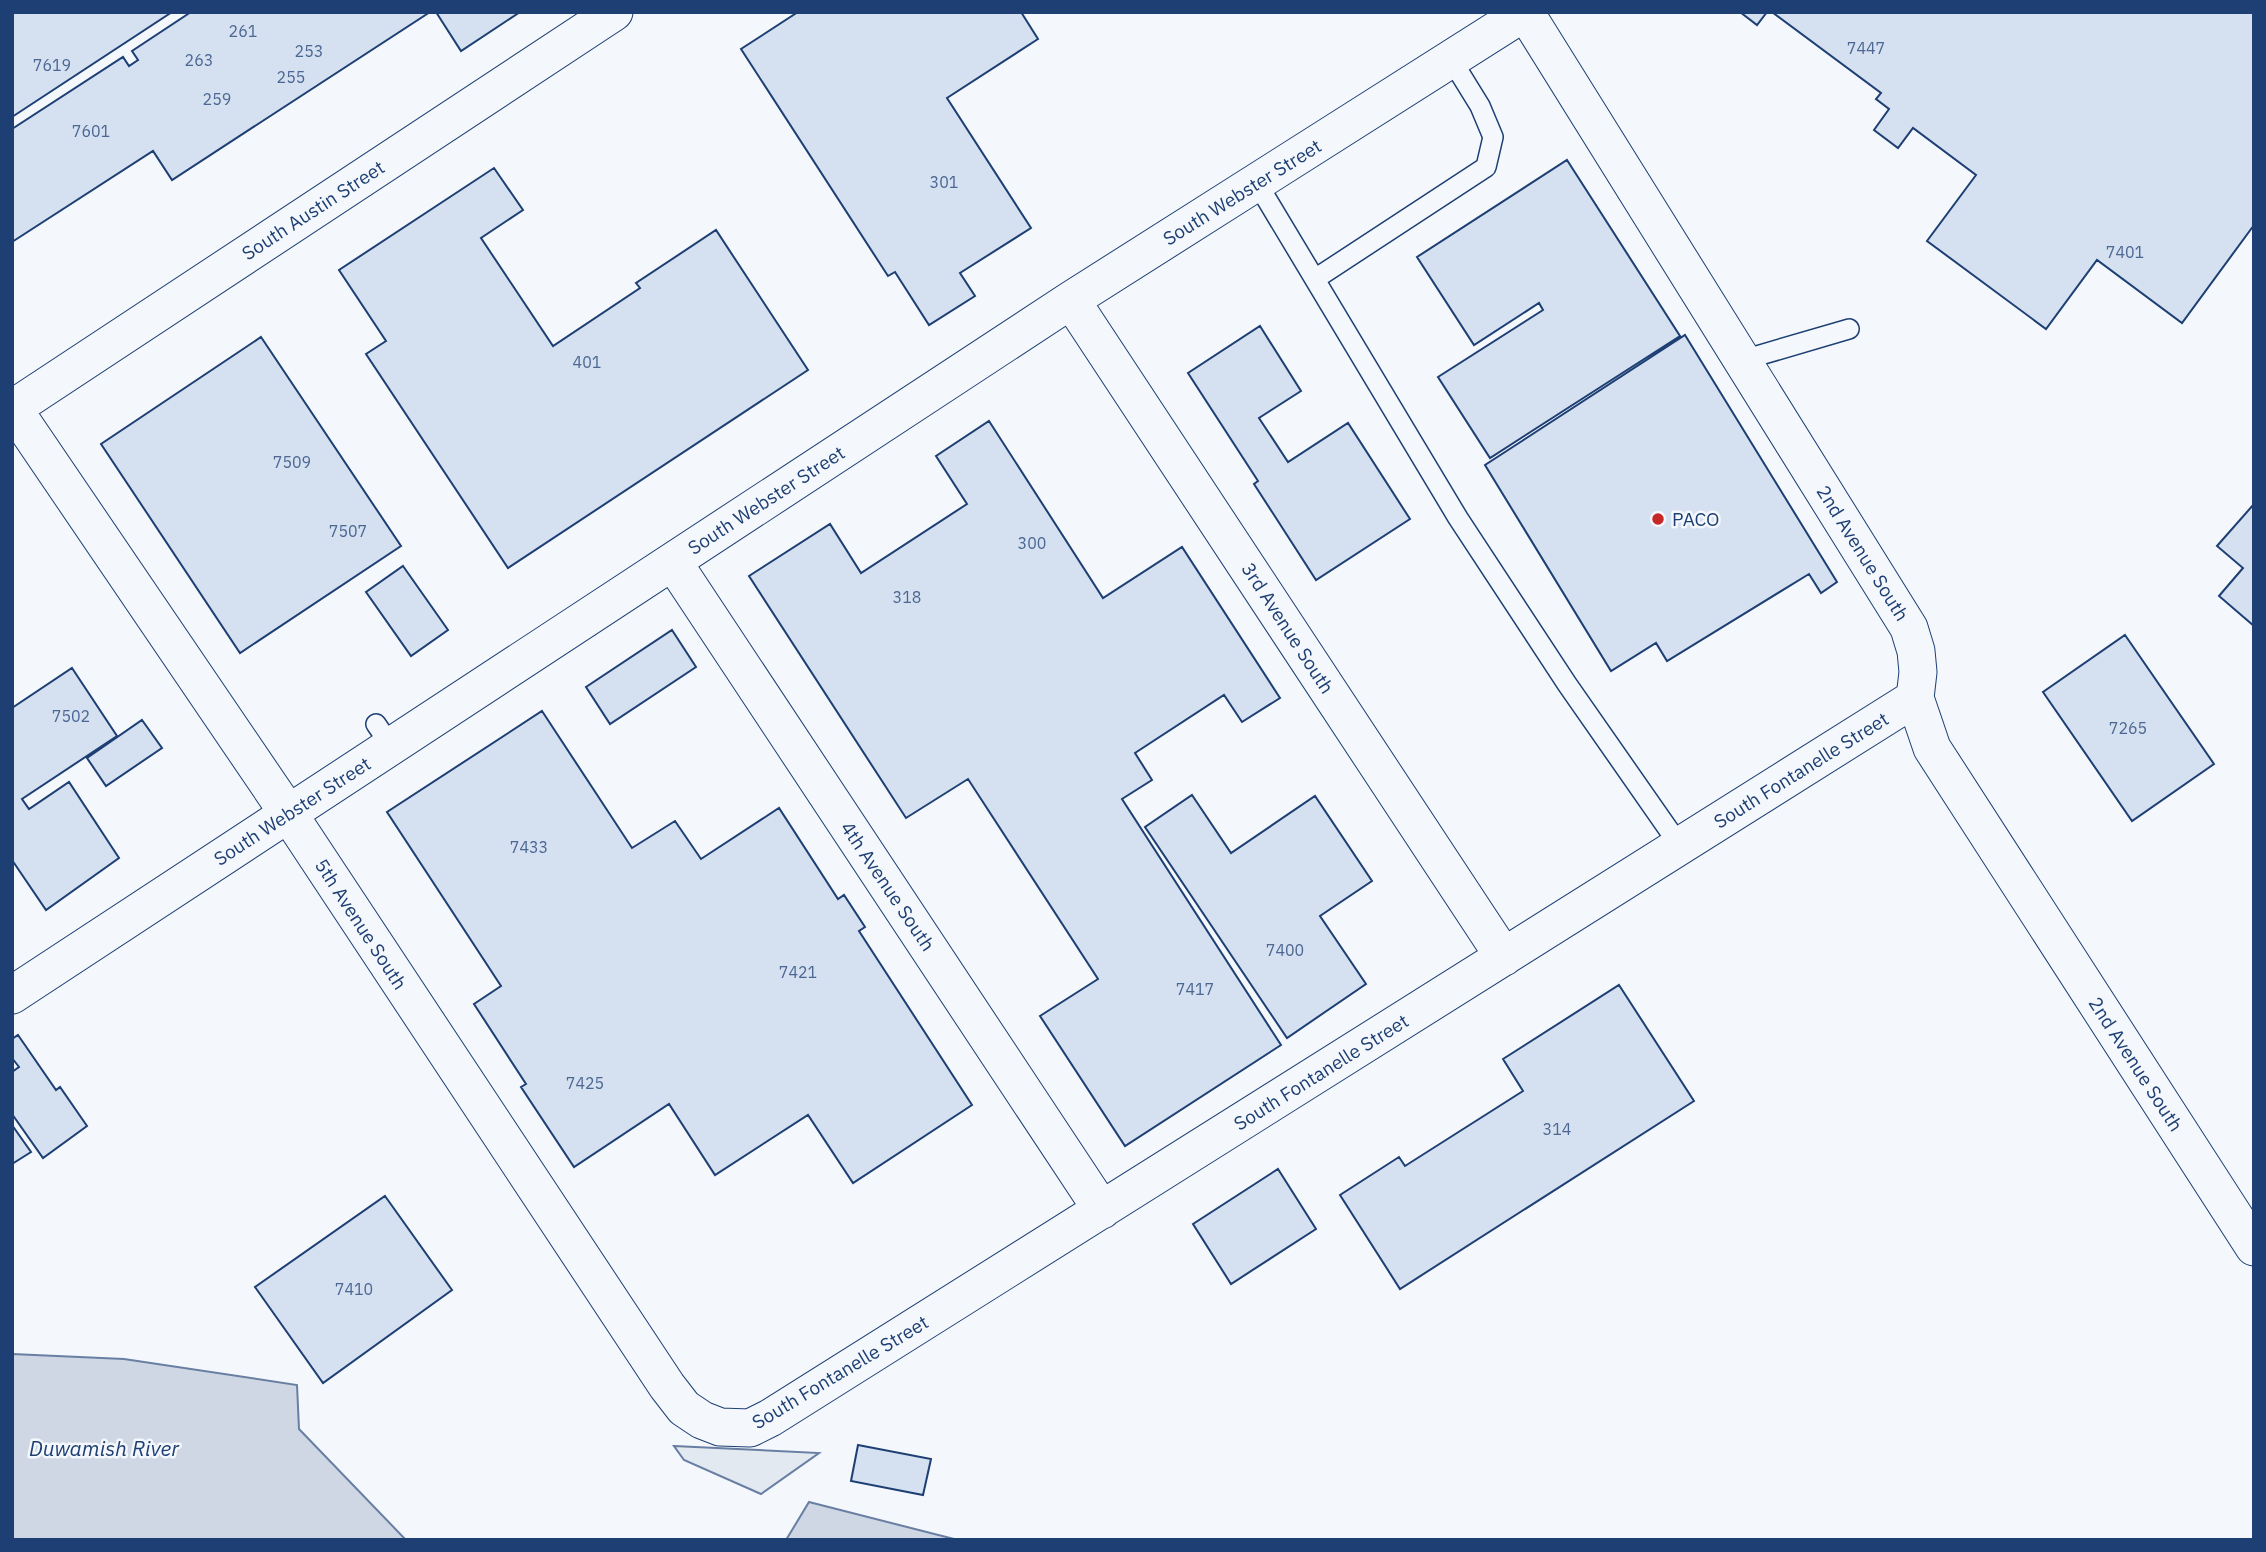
<svg xmlns="http://www.w3.org/2000/svg" width="2266" height="1552" font-family="'IBM Plex Sans',sans-serif">
  <rect width="100%" height="100%" fill="#f4f7fb"/>
  <path fill="#e3e9f0" stroke="#687fa3" stroke-width="2" d="M 674,1446 L 819,1453 L 761,1494 L 684,1460 Z"/>
  <path fill="#cfd7e4" stroke="#687fa3" stroke-width="2" d="M 12,1354 L 124,1359 L 297,1385 L 299,1429 L 406,1540 L 12,1540 Z
    M 809,1502 L 958,1540 L 786,1540 Z"/>
  <path fill="#d5e0f0" stroke="#1d3f73" stroke-width="2" d="M 12,12 L 172,12 L 12,117 Z
    M 191,12 L 430,12 L 172,180 L 153,151 L 12,242 L 12,129 L 123,57 L 129,66 L 138,60 L 132,51 Z
    M 436,12 L 520,12 L 461,51 Z
    M 798,12 L 1021,12 L 1038,39 L 947,98 L 1031,228 L 960,273 L 975,296 L 929,325 L 895,272 L 888,276 L 741,49 Z
    M 1740,12 L 1767,12 L 1757,25 Z
    M 1772,12 L 2254,12 L 2254,225 L 2182,323 L 2097,260 L 2046,329 L 1927,241 L 1976,175 L 1913,128 L 1898,148 L 1874,130 L 1889,109 L 1876,99 L 1881,93 Z
    M 1567,160 L 1680,336 L 1490,458 L 1438,377 L 1543,310 L 1539,303 L 1474,345 L 1417,257 Z
    M 494,168 L 523,210 L 481,238 L 553,346 L 640,288 L 636,283 L 716,230 L 808,370 L 508,568 L 366,354 L 386,341 L 339,270 Z
    M 1260,326 L 1301,391 L 1259,418 L 1288,462 L 1348,423 L 1410,519 L 1316,580 L 1254,484 L 1258,481 L 1188,373 Z
    M 1685,335 L 1837,582 L 1821,593 L 1809,574 L 1667,661 L 1656,643 L 1611,671 L 1485,465 Z
    M 261,337 L 401,546 L 240,653 L 101,444 Z
    M 989,421 L 1103,598 L 1182,547 L 1280,698 L 1242,722 L 1224,695 L 1135,753 L 1152,780 L 1122,799 L 1281,1045 L 1125,1146 L 1040,1016 L 1098,979 L 968,779 L 906,818 L 749,576 L 830,524 L 861,573 L 967,504 L 936,456 Z
    M 2254,504 L 2254,626 L 2219,596 L 2243,568 L 2217,546 Z
    M 403,566 L 448,630 L 411,656 L 366,592 Z
    M 672,630 L 696,667 L 610,724 L 586,687 Z
    M 2125,635 L 2214,764 L 2132,821 L 2043,692 Z
    M 72,668 L 117,736 L 22,799 L 29,809 L 69,782 L 119,858 L 46,910 L 12,860 L 12,708 Z
    M 542,711 L 632,848 L 675,821 L 701,859 L 779,808 L 838,899 L 844,895 L 865,927 L 859,931 L 972,1105 L 853,1183 L 808,1115 L 715,1175 L 669,1104 L 574,1167 L 521,1087 L 526,1084 L 474,1004 L 501,986 L 387,812 Z
    M 142,720 L 162,748 L 106,786 L 87,758 Z
    M 1192,795 L 1231,853 L 1315,796 L 1372,881 L 1320,916 L 1366,984 L 1287,1038 L 1145,827 Z
    M 1619,985 L 1694,1101 L 1400,1289 L 1340,1195 L 1399,1157 L 1405,1166 L 1523,1091 L 1503,1059 Z
    M 18,1035 L 56,1090 L 60,1087 L 87,1126 L 43,1158 L 12,1114 L 12,1072 L 19,1067 L 12,1058 L 12,1039 Z
    M 12,1125 L 31,1152 L 12,1164 Z
    M 1278,1169 L 1316,1229 L 1231,1284 L 1193,1224 Z
    M 385,1196 L 452,1290 L 323,1383 L 255,1287 Z
    M 858,1445 L 931,1459 L 923,1495 L 851,1481 Z"/>
  <g fill="none" stroke-linecap="round" stroke-linejoin="round">
    <defs>
      <path id="lane" d="M 1257,183 L 1458,518 L 1567,684 L 1680,846
        M 1315,279 L 1486,167 L 1493,137 L 1480,106 L 1451,59
        M 1743,360 L 1849,329
        M 376,724 L 391,746"/>
      <path id="street" d="M 1525,12 L 1909,628 L 1916,651 L 1918,672 L 1915,698 L 1932,748 L 2254,1247
        M 1071,300 L 1504,957
        M 12,407 L 288,813 L 667,1386 L 684,1408 L 702,1420 L 720,1427 L 750,1428 L 770,1418 L 1915,698
        M 12,409 L 614,12
        M 673,562 L 1102,1210
        M 12,995 L 1071,300 L 1525,12"/>
    </defs>
    <use href="#lane" stroke="#1d3f73" stroke-width="22"/>
    <use href="#street" stroke="#1d3f73" stroke-width="39"/>
    <use href="#lane" stroke="#f4f7fb" stroke-width="19"/>
    <use href="#street" stroke="#f4f7fb" stroke-width="37"/>
  </g>
  <circle fill="#c62828" stroke="#f4f7fb" stroke-width="2.5" cx="1658" cy="519" r="7"/>
  <g text-anchor="middle" stroke-width="5" stroke-linejoin="round" paint-order="stroke">
    <g font-size="16" fill="#4b6792">
      <text x="243" y="37">261</text>
      <text x="1866" y="54">7447</text>
      <text x="309" y="57">253</text>
      <text x="199" y="66">263</text>
      <text x="52" y="71">7619</text>
      <text x="291" y="83">255</text>
      <text x="217" y="105">259</text>
      <text x="91" y="137">7601</text>
      <text x="944" y="188">301</text>
      <text x="2125" y="258">7401</text>
      <text x="587" y="368">401</text>
      <text x="292" y="468">7509</text>
      <text x="348" y="537">7507</text>
      <text x="1032" y="549">300</text>
      <text x="907" y="603">318</text>
      <text x="71" y="722">7502</text>
      <text x="2128" y="734">7265</text>
      <text x="529" y="853">7433</text>
      <text x="1285" y="956">7400</text>
      <text x="798" y="978">7421</text>
      <text x="1195" y="995">7417</text>
      <text x="585" y="1089">7425</text>
      <text x="1557" y="1135">314</text>
      <text x="354" y="1295">7410</text>
    </g>
    <g font-size="19" fill="#1d3f73" stroke="#f4f7fb">
      <text transform="translate(1242 192) rotate(-32)" y="7">South Webster Street</text>
      <text transform="translate(313 210) rotate(-33)" y="7">South Austin Street</text>
      <text transform="translate(766 500) rotate(-33)" y="7">South Webster Street</text>
      <text transform="translate(1863 553) rotate(58)" y="7">2nd Avenue South</text>
      <text transform="translate(1288 628) rotate(57)" y="7">3rd Avenue South</text>
      <text transform="translate(1801 770) rotate(-32)" y="7">South Fontanelle Street</text>
      <text transform="translate(292 811) rotate(-33)" y="7">South Webster Street</text>
      <text transform="translate(888 886) rotate(56)" y="7">4th Avenue South</text>
      <text transform="translate(361 924) rotate(57)" y="7">5th Avenue South</text>
      <text transform="translate(2136 1064) rotate(57)" y="7">2nd Avenue South</text>
      <text transform="translate(1321 1072) rotate(-32)" y="7">South Fontanelle Street</text>
      <text transform="translate(840 1372) rotate(-31)" y="7">South Fontanelle Street</text>
    </g>
    <g font-size="19" fill="#1d3f73" stroke="#f4f7fb" text-anchor="start">
      <text x="1672" y="526">PACO</text>
    </g>
    <g font-size="21" font-style="italic" fill="#1d3f73" stroke="#f4f7fb">
      <text x="104" y="1456">Duwamish River</text>
    </g>
  </g>
  <rect width="2266" height="1552" fill="none" stroke="#1d3f73" stroke-width="28"/>
</svg>
